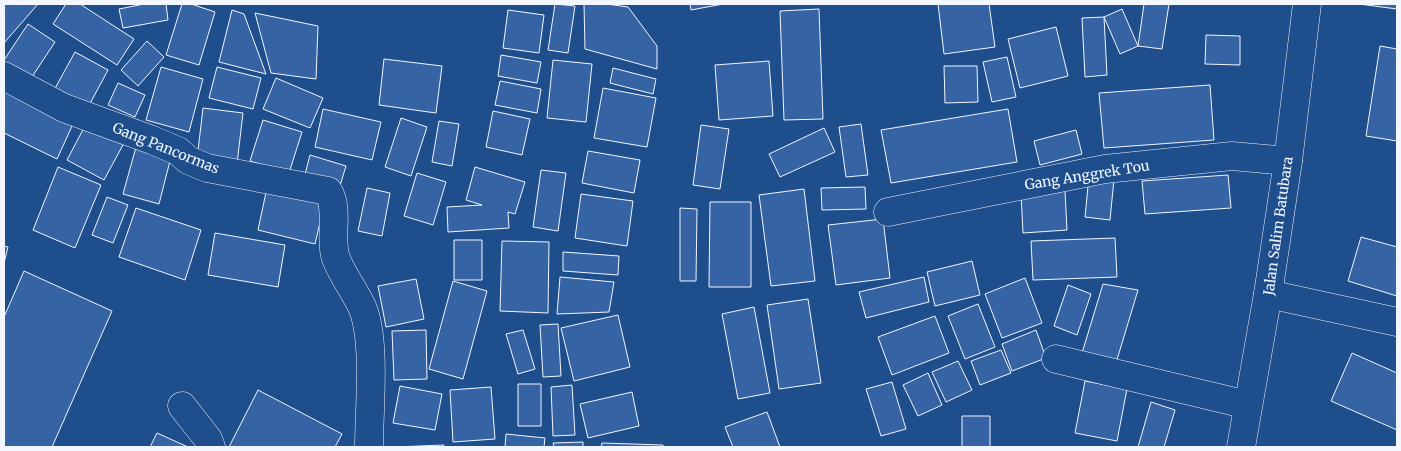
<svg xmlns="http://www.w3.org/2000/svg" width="1401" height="451" font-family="Merriweather,serif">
  <rect width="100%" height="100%" fill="#1f4e8c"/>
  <path fill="#3563a3" stroke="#f2f6ff" d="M 4,4 L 38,4 L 4,43 Z
    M 66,4 L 80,4 L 134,39 L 117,65 L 53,24 Z
    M 144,4 L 166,4 L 168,20 L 123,28 L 119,9 Z
    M 182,4 L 191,4 L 215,12 L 199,65 L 166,55 Z
    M 555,4 L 575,6 L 568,53 L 548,50 Z
    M 584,4 L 607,4 L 628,7 L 657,46 L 657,69 L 585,49 Z
    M 690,4 L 723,4 L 691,10 Z
    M 938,4 L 989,4 L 995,47 L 944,54 Z
    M 1144,4 L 1169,4 L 1162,49 L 1138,46 Z
    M 1359,4 L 1397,4 L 1397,9 Z
    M 819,9 L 823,119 L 784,120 L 780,11 Z
    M 1122,9 L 1138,46 L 1120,54 L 1104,17 Z
    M 232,10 L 244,14 L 266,74 L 219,62 Z
    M 508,10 L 544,15 L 539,53 L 503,48 Z
    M 255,13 L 318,26 L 316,79 L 271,73 Z
    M 1104,17 L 1107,75 L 1085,77 L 1082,18 Z
    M 28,24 L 55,42 L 26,86 L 4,71 L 4,60 Z
    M 1056,27 L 1068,76 L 1020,88 L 1008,39 Z
    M 1206,35 L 1240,36 L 1240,65 L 1205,64 Z
    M 147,41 L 164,57 L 138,86 L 121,70 Z
    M 1380,46 L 1397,49 L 1397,141 L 1366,136 Z
    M 75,52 L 108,70 L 86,111 L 53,92 Z
    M 501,55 L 541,62 L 537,83 L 498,76 Z
    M 1007,57 L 1016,97 L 992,102 L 983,62 Z
    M 384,59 L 442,66 L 436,113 L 379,105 Z
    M 553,60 L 592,64 L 586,122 L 547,118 Z
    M 769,61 L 773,116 L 719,120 L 715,65 Z
    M 944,66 L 977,66 L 978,102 L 945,103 Z
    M 161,67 L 203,79 L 189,132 L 146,120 Z
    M 217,67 L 261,78 L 253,109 L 209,98 Z
    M 613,68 L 656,79 L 653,94 L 610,83 Z
    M 276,78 L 323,98 L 310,128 L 263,109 Z
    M 500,81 L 541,89 L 537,113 L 495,105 Z
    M 118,83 L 145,95 L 135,117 L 108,105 Z
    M 1210,85 L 1214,140 L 1104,148 L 1099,93 Z
    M 603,88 L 656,98 L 647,147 L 594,138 Z
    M 4,89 L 73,124 L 57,159 L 4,133 Z
    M 203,108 L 243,113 L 237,164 L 197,159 Z
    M 323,109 L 381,122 L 372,160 L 315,147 Z
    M 1008,109 L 1017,162 L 891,183 L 881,130 Z
    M 493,111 L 530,119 L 522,155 L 486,147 Z
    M 401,118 L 427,127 L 411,176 L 385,167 Z
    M 263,120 L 302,132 L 289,173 L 250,161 Z
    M 439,121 L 459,124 L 452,166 L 432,162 Z
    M 87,122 L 124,143 L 104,180 L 67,160 Z
    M 861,124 L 868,175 L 846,177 L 839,127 Z
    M 701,125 L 729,129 L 720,189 L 693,185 Z
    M 824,128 L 835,152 L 780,177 L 769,154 Z
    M 1076,130 L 1082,154 L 1040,165 L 1034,141 Z
    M 136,147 L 171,157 L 159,204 L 123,194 Z
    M 588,151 L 640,160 L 634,193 L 582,183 Z
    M 310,155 L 346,166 L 339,189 L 304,178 Z
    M 58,167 L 101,185 L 75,248 L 33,230 Z
    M 475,167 L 525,182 L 515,214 L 508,212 L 509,228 L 448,232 L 447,207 L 482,205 L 466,200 Z
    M 541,170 L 566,173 L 558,231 L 533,227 Z
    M 1064,171 L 1067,230 L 1023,233 L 1020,174 Z
    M 417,173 L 446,182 L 433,225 L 404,216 Z
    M 1228,175 L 1231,208 L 1145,214 L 1142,181 Z
    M 1089,176 L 1114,179 L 1110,220 L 1085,217 Z
    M 268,183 L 326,197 L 315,244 L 258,230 Z
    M 865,187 L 866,209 L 822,210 L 821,188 Z
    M 367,188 L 390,193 L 382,236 L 358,231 Z
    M 804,189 L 815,281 L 771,286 L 759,195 Z
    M 581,194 L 633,201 L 627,246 L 575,238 Z
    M 107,197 L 128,205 L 113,243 L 92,235 Z
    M 710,202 L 751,202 L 751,287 L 709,287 Z
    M 136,208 L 201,230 L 185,280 L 119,257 Z
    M 680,208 L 697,209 L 696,281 L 680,281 Z
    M 883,219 L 890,278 L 836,285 L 828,225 Z
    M 215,233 L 285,245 L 278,287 L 208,275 Z
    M 1361,237 L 1397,247 L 1397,296 L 1348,281 Z
    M 1115,238 L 1117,277 L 1033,280 L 1031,241 Z
    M 454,240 L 482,240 L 482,280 L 454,280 Z
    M 502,241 L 549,242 L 548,313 L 500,311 Z
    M 4,246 L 8,247 L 4,263 Z
    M 563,252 L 619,256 L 618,275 L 563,271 Z
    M 972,261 L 980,295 L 935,306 L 927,272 Z
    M 24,271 L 112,311 L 52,447 L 4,447 L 4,317 Z
    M 560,277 L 614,282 L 609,312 L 557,314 Z
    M 924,277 L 929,302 L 866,318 L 859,292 Z
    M 1025,278 L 1042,323 L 1002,338 L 985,294 Z
    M 416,279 L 424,319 L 386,327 L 378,286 Z
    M 453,281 L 487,291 L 463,379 L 429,369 Z
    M 1103,284 L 1138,290 L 1116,363 L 1082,353 Z
    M 1068,285 L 1091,294 L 1077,335 L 1054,326 Z
    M 808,299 L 821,383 L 779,389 L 767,305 Z
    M 978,304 L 995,347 L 965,359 L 948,316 Z
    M 754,307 L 770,393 L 738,399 L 722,314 Z
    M 618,315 L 630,367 L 574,381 L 561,328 Z
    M 935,316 L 949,353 L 892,375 L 878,337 Z
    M 558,324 L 561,376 L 543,377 L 540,325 Z
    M 426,330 L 427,379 L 394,380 L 392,331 Z
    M 523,330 L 535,369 L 518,374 L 506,334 Z
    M 1036,330 L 1046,358 L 1012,371 L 1002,344 Z
    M 1001,350 L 1011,373 L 980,385 L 971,361 Z
    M 1352,353 L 1397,373 L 1397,430 L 1331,401 Z
    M 958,361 L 972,390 L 946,402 L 932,372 Z
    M 928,373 L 942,405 L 918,416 L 903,385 Z
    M 1085,381 L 1127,389 L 1117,441 L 1075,433 Z
    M 892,382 L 906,429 L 881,436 L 866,389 Z
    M 518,384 L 541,384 L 541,426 L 518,426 Z
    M 572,385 L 575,435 L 553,436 L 551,387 Z
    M 400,386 L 442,394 L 435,430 L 393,423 Z
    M 491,387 L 495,439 L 453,442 L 450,390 Z
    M 258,390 L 342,434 L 335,447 L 229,447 Z
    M 632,392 L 639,426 L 588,438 L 580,404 Z
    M 1151,402 L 1175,410 L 1164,447 L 1138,447 Z
    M 767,412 L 780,447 L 733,447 L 725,427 Z
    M 962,416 L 990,416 L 990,447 L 962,447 Z
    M 157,433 L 188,447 L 150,447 Z
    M 506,434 L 545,438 L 544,447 L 505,447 Z
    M 583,442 L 583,447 L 554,447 L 553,443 Z
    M 602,443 L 663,445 L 663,447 L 601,447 Z
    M 444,445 L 443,447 L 394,447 Z"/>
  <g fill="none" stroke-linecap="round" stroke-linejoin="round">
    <defs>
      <path id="street" d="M 4,76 L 64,108 L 152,140 L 178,151 L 188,160 L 207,168 L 328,191 C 339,207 330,235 335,255 C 339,271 356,292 363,309 C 376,343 369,410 369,447
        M 888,212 L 1105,169 L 1232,156 L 1288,161
        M 1268,294 L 1397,322
        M 1056,359 L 1248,405
        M 182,406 L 208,439 L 211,447"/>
      <path id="secondary" d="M 1241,447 L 1268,294 L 1288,161 L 1307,4"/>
    </defs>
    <use href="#street" stroke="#f2f6ff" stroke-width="29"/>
    <use href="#secondary" stroke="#f2f6ff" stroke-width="29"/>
    <use href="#street" stroke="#1f4e8c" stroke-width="28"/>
    <use href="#secondary" stroke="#1f4e8c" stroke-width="28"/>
  </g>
  <g text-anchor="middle" stroke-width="4" stroke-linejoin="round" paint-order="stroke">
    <g font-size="14" fill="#f2f6ff" stroke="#1f4e8c">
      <text transform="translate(166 148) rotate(22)" y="5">Gang Pancormas</text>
      <text transform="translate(1087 175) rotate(-9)" y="5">Gang Anggrek Tou</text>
      <text transform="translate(1278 226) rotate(-82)" y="5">Jalan Salim Batubara</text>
    </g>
  </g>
  <rect width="1401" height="451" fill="none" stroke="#f2f6ff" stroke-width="10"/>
</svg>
